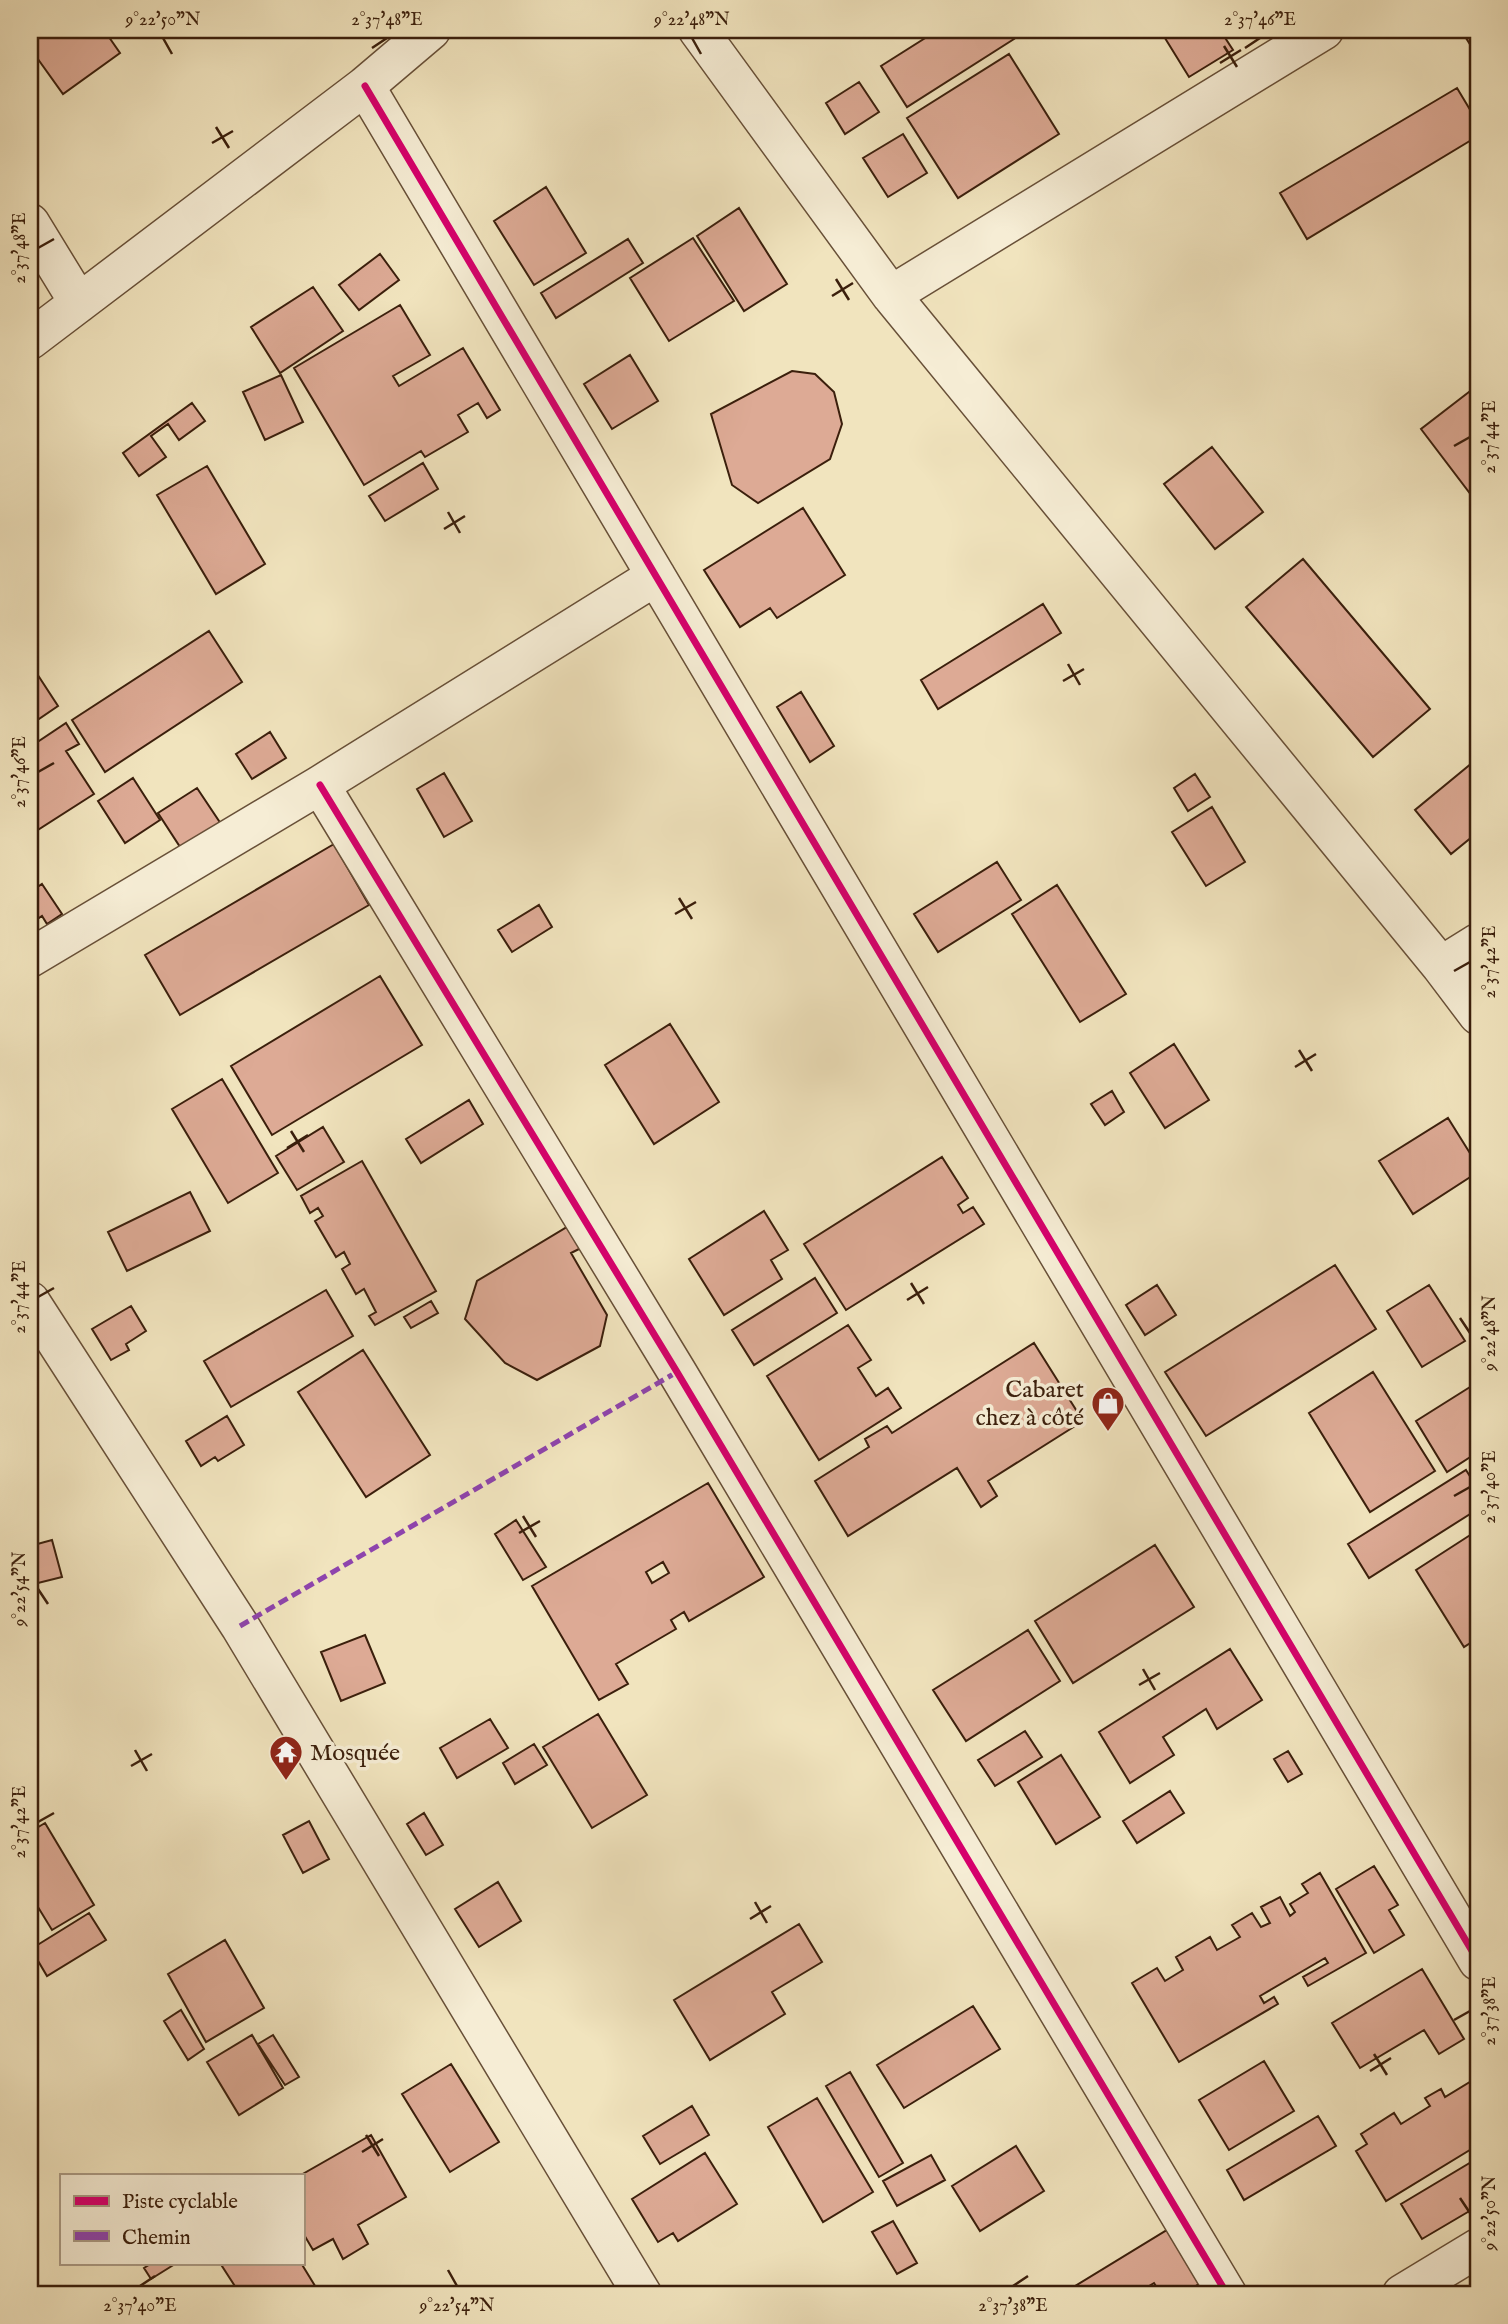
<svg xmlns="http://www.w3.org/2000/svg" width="1508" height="2324" font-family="'IM FELL English',serif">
  <rect width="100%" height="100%" fill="#f1e4be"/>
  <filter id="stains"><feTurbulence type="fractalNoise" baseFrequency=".00286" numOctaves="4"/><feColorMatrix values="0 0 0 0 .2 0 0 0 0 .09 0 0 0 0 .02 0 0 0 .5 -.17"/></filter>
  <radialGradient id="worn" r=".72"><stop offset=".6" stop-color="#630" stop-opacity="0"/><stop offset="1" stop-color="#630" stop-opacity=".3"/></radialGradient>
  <path fill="#ddaa95" stroke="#3b1f0c" stroke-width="2" fill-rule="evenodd" d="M 30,30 L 104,30 L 120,53 L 63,94 L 30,48 Z
    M 938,30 L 1008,30 L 1014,39 L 907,107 L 881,66 Z
    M 1160,30 L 1220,30 L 1233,50 L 1189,77 Z
    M 1478,30 L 1478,57 L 1466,38 Z
    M 1009,54 L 1059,134 L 958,198 L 907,118 Z
    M 859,82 L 879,112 L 845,134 L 826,103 Z
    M 1457,88 L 1478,123 L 1478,136 L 1307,239 L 1280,193 Z
    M 903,134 L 927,173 L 888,197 L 863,158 Z
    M 546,187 L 586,253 L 534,285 L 494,221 Z
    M 739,208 L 787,284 L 744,311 L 697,236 Z
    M 693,238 L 734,301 L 669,341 L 630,278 Z
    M 628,239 L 643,263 L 556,318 L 541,293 Z
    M 380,254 L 399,280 L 359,310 L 339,285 Z
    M 313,287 L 343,331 L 280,373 L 251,327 Z
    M 400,305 L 430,355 L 393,376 L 399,386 L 463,348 L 500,410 L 487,418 L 478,403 L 458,415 L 468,432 L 425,457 L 421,451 L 364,485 L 294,368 Z
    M 630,355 L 658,401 L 612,429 L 584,384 Z
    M 792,371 L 815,374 L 834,392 L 842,424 L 830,459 L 758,503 L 732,485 L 711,414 Z
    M 281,375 L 303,422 L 265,440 L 243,392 Z
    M 1478,385 L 1478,504 L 1421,429 Z
    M 192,403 L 205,421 L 179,440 L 168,424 L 151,436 L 166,457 L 139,476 L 123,453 Z
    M 1212,447 L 1263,512 L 1215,549 L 1164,484 Z
    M 423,463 L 438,489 L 385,521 L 369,496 Z
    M 207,466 L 265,564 L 216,594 L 157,495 Z
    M 803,508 L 845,575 L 777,618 L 770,608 L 740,627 L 704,570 Z
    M 1303,559 L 1430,709 L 1373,757 L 1246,607 Z
    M 1043,604 L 1061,633 L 938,709 L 921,680 Z
    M 209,631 L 242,682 L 105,772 L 72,720 Z
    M 30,663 L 58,706 L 30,725 Z
    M 801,692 L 834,746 L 810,762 L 777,707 Z
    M 66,723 L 79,744 L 66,751 L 94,794 L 33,833 L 30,827 L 30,747 Z
    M 270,732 L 286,758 L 252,779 L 236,754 Z
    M 1478,758 L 1478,832 L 1451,854 L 1415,810 Z
    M 444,773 L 472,821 L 444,837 L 417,789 Z
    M 1195,774 L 1210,797 L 1188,811 L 1174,788 Z
    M 133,778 L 160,820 L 125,843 L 98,801 Z
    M 197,788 L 223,827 L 184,853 L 158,813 Z
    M 1212,807 L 1245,862 L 1206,886 L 1172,832 Z
    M 334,844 L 369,905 L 180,1015 L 145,955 Z
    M 997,862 L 1021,900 L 938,952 L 914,914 Z
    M 42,884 L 62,914 L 47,924 L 42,916 L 30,924 L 30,892 Z
    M 1057,885 L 1126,994 L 1080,1022 L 1012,914 Z
    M 539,905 L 552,927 L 512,952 L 498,930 Z
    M 380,976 L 422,1045 L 272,1135 L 231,1066 Z
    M 670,1024 L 719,1102 L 654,1144 L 605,1065 Z
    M 1174,1044 L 1209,1100 L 1165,1128 L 1130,1073 Z
    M 222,1079 L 278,1173 L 228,1203 L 172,1109 Z
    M 1112,1091 L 1124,1112 L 1105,1125 L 1091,1104 Z
    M 469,1100 L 483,1124 L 421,1163 L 406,1139 Z
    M 1448,1118 L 1478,1166 L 1478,1172 L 1413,1214 L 1379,1161 Z
    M 323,1127 L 344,1162 L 297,1190 L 276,1156 Z
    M 942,1157 L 968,1198 L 958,1205 L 963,1213 L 973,1207 L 984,1224 L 846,1310 L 804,1244 Z
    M 362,1161 L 436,1291 L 375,1325 L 369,1316 L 376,1312 L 364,1289 L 356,1294 L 342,1269 L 350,1264 L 344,1252 L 336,1257 L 315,1221 L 323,1216 L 318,1208 L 310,1213 L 301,1196 Z
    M 190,1192 L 210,1231 L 127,1271 L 108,1232 Z
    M 764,1211 L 788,1250 L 771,1260 L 782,1279 L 724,1315 L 689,1259 Z
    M 572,1224 L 585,1246 L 571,1253 L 607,1315 L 600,1346 L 537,1380 L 505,1363 L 465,1319 L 477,1281 Z
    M 1335,1265 L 1376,1329 L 1206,1436 L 1165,1372 Z
    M 815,1278 L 837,1313 L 754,1365 L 732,1330 Z
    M 1157,1285 L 1176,1315 L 1145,1335 L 1126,1305 Z
    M 1429,1285 L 1465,1341 L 1422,1367 L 1387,1311 Z
    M 326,1290 L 353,1336 L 231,1407 L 204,1361 Z
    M 431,1301 L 438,1313 L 411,1328 L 404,1317 Z
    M 131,1306 L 146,1331 L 126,1344 L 129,1350 L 111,1360 L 92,1329 Z
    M 848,1325 L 871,1360 L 858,1368 L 876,1396 L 888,1388 L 901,1408 L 819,1460 L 767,1376 Z
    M 1034,1343 L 1083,1421 L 988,1481 L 997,1496 L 981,1507 L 957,1468 L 848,1536 L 815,1481 L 869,1447 L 865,1439 L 887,1426 L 892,1433 Z
    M 363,1350 L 430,1455 L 366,1497 L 298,1392 Z
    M 1373,1372 L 1435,1471 L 1370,1512 L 1309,1413 Z
    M 1478,1382 L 1478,1452 L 1447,1472 L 1416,1421 Z
    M 227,1416 L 244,1445 L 218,1461 L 215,1457 L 201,1466 L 186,1441 Z
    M 1466,1470 L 1478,1489 L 1478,1509 L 1369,1578 L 1348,1544 Z
    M 708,1483 L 764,1577 L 689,1621 L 684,1612 L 671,1620 L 676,1629 L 616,1664 L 628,1684 L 599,1700 L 532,1586 ZM 663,1562 L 669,1573 L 652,1583 L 646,1572 Z
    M 516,1520 L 546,1567 L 523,1580 L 495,1534 Z
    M 1478,1530 L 1478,1638 L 1464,1647 L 1416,1570 Z
    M 52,1540 L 62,1577 L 30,1585 L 30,1546 Z
    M 1155,1545 L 1194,1607 L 1073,1683 L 1035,1621 Z
    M 1028,1630 L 1060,1681 L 966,1741 L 933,1690 Z
    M 365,1635 L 385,1683 L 341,1701 L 321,1652 Z
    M 1230,1649 L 1262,1700 L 1217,1729 L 1206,1709 L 1163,1737 L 1174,1755 L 1130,1783 L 1099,1732 Z
    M 598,1714 L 647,1795 L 592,1828 L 543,1747 Z
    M 490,1719 L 508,1748 L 457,1778 L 440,1748 Z
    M 1025,1731 L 1042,1757 L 995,1786 L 978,1760 Z
    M 534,1744 L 547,1765 L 515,1784 L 503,1763 Z
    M 1288,1751 L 1302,1774 L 1288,1782 L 1274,1759 Z
    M 1061,1755 L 1100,1817 L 1056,1844 L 1018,1782 Z
    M 1170,1791 L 1184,1813 L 1137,1843 L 1123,1821 Z
    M 424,1813 L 443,1845 L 426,1855 L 407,1824 Z
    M 309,1821 L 329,1859 L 303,1873 L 283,1835 Z
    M 45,1823 L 94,1905 L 52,1930 L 30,1894 L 30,1832 Z
    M 1374,1866 L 1398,1905 L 1389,1910 L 1404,1935 L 1374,1953 L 1336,1889 Z
    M 1320,1873 L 1366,1953 L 1308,1986 L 1303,1977 L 1328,1963 L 1325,1958 L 1260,1996 L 1264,2003 L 1274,1997 L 1278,2004 L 1179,2062 L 1132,1983 L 1157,1968 L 1165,1981 L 1183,1970 L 1176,1957 L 1210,1937 L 1217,1950 L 1240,1937 L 1232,1925 L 1252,1913 L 1261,1927 L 1270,1923 L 1261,1907 L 1280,1897 L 1290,1916 L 1295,1912 L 1290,1904 L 1308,1893 L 1302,1884 Z
    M 498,1882 L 521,1921 L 479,1947 L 455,1909 Z
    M 89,1913 L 106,1940 L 47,1976 L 31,1949 Z
    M 799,1924 L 822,1962 L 772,1992 L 785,2014 L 710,2060 L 674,2000 Z
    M 225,1940 L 264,2008 L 206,2042 L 168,1974 Z
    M 1422,1969 L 1464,2039 L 1439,2054 L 1424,2030 L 1360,2068 L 1332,2023 Z
    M 973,2006 L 1000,2049 L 904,2108 L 877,2065 Z
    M 181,2010 L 204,2049 L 188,2060 L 164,2021 Z
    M 252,2035 L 283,2088 L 239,2115 L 207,2062 Z
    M 273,2035 L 299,2077 L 285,2085 L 258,2044 Z
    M 1264,2061 L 1294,2111 L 1229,2150 L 1199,2100 Z
    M 451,2064 L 499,2142 L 450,2172 L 402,2094 Z
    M 850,2072 L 903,2163 L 879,2177 L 826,2086 Z
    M 1478,2077 L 1478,2145 L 1386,2201 L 1356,2151 L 1367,2144 L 1361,2134 L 1394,2113 L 1401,2124 L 1430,2106 L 1425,2098 L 1441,2089 L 1445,2097 Z
    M 817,2098 L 873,2192 L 823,2222 L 768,2127 Z
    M 692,2106 L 709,2135 L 660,2164 L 643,2136 Z
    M 1318,2116 L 1336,2146 L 1244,2200 L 1227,2170 Z
    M 371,2135 L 406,2197 L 358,2225 L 368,2244 L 343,2259 L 333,2239 L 313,2250 L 303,2233 L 303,2175 L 301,2175 Z
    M 1016,2146 L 1044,2191 L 980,2231 L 952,2186 Z
    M 705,2153 L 737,2204 L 678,2241 L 673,2233 L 658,2242 L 632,2199 Z
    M 931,2155 L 945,2180 L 897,2206 L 883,2181 Z
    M 1478,2158 L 1478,2206 L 1422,2239 L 1401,2204 Z
    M 893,2221 L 917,2263 L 897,2274 L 872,2232 Z
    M 1167,2230 L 1199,2284 L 1182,2294 L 1161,2294 L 1154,2283 L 1136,2294 L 1062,2294 Z
    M 152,2263 L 175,2263 L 175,2264 L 151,2279 L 144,2268 Z
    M 220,2263 L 301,2263 L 320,2294 L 240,2294 Z"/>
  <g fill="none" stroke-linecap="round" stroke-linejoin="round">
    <defs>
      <path id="street" d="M 698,30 L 891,295 L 1441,966 L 1478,1015
        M 365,86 L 1478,1961
        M 30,223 L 79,303
        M 891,295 L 1324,30
        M 30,340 L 365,86 L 431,30
        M 320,785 L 677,1372 L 1227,2294
        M 30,958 L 320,785 L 656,576
        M 1441,966 L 1478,943
        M 30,1301 L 240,1626 L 642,2294
        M 1402,2294 L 1478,2248"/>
    </defs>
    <use href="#street" stroke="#685038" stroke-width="41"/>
    <use href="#street" stroke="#f6edd5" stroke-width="38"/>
    <path stroke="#8e44ad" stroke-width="5" stroke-dasharray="10 5" stroke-linecap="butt" d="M 240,1626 L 677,1372"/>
    <defs>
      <path id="cycleway" d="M 365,86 L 1478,1961
        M 320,785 L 677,1372 L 1227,2294"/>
    </defs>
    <use href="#cycleway" stroke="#f6edd5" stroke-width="11"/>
    <use href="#cycleway" stroke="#d6006c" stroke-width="7"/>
  </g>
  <path fill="none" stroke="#3b1f0c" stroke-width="2.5" d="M 163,38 L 172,54M 692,38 L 701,54M 1224,46 L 1237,67M 372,48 L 387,38M 1245,48 L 1260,38M 1220,63 L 1241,50M 216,127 L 229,148M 212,143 L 233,131M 38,248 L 54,239M 836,279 L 849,300M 832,296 L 853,283M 1454,446 L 1470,437M 448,512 L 460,533M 444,529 L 465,516M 1068,664 L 1080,685M 1063,681 L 1084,669M 38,772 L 54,763M 679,898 L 692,919M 675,914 L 696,902M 1454,971 L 1470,962M 1299,1050 L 1312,1071M 1295,1067 L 1316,1054M 291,1131 L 304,1152M 287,1148 L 308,1135M 911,1283 L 924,1304M 38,1297 L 54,1288M 907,1300 L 928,1287M 1460,1318 L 1470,1333M 1454,1496 L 1470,1487M 523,1516 L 536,1537M 519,1533 L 540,1521M 38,1589 L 48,1604M 1143,1669 L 1155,1690M 1139,1685 L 1160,1673M 135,1750 L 147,1771M 131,1766 L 152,1754M 38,1822 L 54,1813M 755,1902 L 767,1923M 750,1919 L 771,1906M 1454,2020 L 1470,2011M 1374,2054 L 1387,2075M 1370,2071 L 1391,2058M 366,2135 L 379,2156M 362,2152 L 383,2139M 1460,2198 L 1470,2213M 448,2270 L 457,2286M 140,2286 L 155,2276M 1013,2286 L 1028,2276"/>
  <defs>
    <symbol id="shop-pin" viewBox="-11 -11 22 30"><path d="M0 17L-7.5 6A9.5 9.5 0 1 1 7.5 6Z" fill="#8f2418" stroke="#f6edd5"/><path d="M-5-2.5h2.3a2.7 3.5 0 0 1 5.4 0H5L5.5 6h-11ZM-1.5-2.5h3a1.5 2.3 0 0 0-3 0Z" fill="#fff"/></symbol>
    <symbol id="temple-pin" viewBox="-11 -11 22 30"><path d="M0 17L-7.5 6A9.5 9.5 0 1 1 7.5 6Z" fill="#8f2418" stroke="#f6edd5"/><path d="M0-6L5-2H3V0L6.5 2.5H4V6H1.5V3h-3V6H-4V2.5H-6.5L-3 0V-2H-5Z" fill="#fff"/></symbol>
  </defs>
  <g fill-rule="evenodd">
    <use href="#shop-pin" x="1089" y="1384" width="38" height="52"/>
    <use href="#temple-pin" x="267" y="1733" width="38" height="52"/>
  </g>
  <g text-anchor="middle" stroke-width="7" stroke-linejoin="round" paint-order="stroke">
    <g font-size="24" fill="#3b1f0c" stroke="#f6edd5" text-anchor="end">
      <text x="1084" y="1397">Cabaret<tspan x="1084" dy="28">chez à côté</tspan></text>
      <text x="310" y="1760" text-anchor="start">Mosquée</text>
    </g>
  </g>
  <rect width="1508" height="2324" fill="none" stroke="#f1e4be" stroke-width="77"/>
  <rect x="60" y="2174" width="245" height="91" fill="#f6edd5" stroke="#ab9b85" stroke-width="2"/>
  <rect x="74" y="2196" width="35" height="10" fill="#d6006c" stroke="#ab9b85" stroke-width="2"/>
  <text x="122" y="2208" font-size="21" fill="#3b1f0c">Piste cyclable</text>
  <rect x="74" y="2231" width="35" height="10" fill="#8e44ad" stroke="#ab9b85" stroke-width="2"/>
  <text x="122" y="2244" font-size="21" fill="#3b1f0c">Chemin</text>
  <rect x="38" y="38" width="1432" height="2248" fill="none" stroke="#3b1f0c" stroke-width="2.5"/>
  <g font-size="18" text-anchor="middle" fill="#3b1f0c">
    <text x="163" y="25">9°22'50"N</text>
    <text x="387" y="25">2°37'48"E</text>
    <text x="692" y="25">9°22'48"N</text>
    <text x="1260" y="25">2°37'46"E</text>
    <text transform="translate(19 248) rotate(-90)" y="6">2°37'48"E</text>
    <text transform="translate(1489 437) rotate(-90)" y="6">2°37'44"E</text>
    <text transform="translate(19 772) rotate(-90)" y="6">2°37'46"E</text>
    <text transform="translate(1489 962) rotate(-90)" y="6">2°37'42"E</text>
    <text transform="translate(19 1297) rotate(-90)" y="6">2°37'44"E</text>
    <text transform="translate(1489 1333) rotate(-90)" y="6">9°22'48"N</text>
    <text transform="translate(1489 1487) rotate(-90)" y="6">2°37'40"E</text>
    <text transform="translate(19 1589) rotate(-90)" y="6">9°22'54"N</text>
    <text transform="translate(19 1822) rotate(-90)" y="6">2°37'42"E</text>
    <text transform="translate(1489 2011) rotate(-90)" y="6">2°37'38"E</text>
    <text transform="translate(1489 2213) rotate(-90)" y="6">9°22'50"N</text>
    <text x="140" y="2311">2°37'40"E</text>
    <text x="457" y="2311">9°22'54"N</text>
    <text x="1013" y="2311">2°37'38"E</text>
  </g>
  <rect width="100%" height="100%" filter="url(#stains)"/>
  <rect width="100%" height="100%" fill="url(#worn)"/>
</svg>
